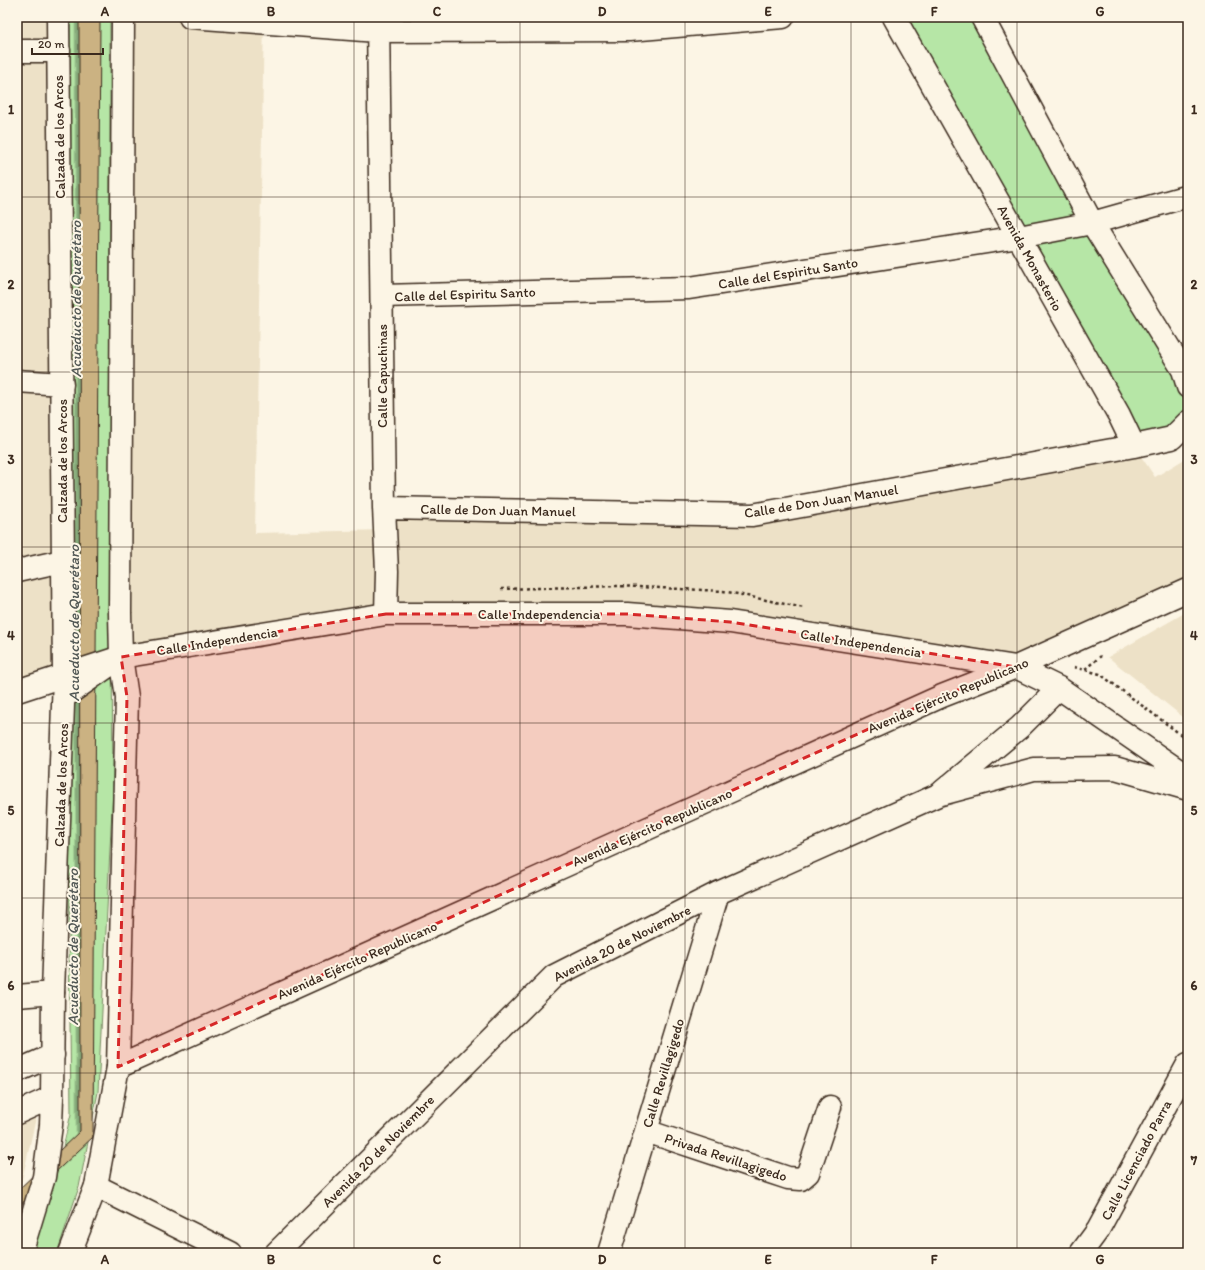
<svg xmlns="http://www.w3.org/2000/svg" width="1205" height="1270" font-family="Itim,sans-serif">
  <defs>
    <filter id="shadow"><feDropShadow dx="-3.5" dy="3.5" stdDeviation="0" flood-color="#0004"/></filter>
  </defs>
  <rect width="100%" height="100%" fill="#fcf5e5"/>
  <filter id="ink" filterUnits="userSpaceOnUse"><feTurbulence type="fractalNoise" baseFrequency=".025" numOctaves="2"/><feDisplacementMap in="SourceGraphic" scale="8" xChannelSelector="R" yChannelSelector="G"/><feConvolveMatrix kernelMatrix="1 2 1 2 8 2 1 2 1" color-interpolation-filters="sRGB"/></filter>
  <g filter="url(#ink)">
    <path fill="#ede1c7" d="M 17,17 L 58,17 L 64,676 L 17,691 Z
      M 123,17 L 264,17 L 255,533 L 384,530 L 384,508 L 752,515 L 1134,446 L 1155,477 L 1188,457 L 1188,590 L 1016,667 L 730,622 L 386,614 L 121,657 Z
      M 1188,611 L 1188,721 L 1108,657 Z
      M 38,1109 L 22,1180 L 17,1198 L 17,1118 Z"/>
    <path fill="#b6e6a6" stroke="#788862" d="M 70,17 L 110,17 L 110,333 L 113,788 L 98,1092 L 79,1187 L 57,1253 L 31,1253 L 53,1188 L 71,1114 L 69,932 L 71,545 Z
      M 894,17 L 982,17 L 1188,387 L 1188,422 L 1134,446 Z"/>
    <path fill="#cbb282" stroke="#3b2a1e" filter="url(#shadow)" d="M 79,17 L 100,17 L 93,1137 L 17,1208 L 17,1191 L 80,1131 Z"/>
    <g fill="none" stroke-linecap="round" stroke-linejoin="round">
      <defs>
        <path id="minor" d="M 190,17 L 377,31 L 629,30 L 783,17
          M 378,17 L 384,508 L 387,571 L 386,614
          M 894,17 L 1119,415 L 1134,446 L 1172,438 L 1188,422
          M 982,17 L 1092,223 L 1183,370 L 1188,387
          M 17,51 L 59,51
          M 382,296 L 689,288 L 1019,237 L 1092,223 L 1188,196
          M 17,381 L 62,384
          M 384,508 L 752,515 L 1134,446
          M 17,571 L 62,561
          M 17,691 L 121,657 L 386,614 L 627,614 L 730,622 L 1016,667 L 1059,688 L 1188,777
          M 943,791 L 1020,727 L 1059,688
          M 17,996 L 53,993
          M 118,1067 L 942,696 L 1016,667 L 1188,590
          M 17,1071 L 53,1055
          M 17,1113 L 52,1097
          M 646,1131 L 788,1178 L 801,1179 L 808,1173 L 830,1107
          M 96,1186 L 230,1253
          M 276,1253 L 554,976 L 718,893 L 938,795 L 1034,769 L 1115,768 L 1188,789
          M 609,1253 L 718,893
          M 1081,1253 L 1098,1230 L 1188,1064"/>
        <path id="major" d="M 64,697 L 121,657
          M 21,1253 L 44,1177 L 51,1125 L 52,1097 L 53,993 L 64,676 L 58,17
          M 70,1253 L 96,1186 L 118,1067 L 127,697 L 121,657 L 120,613 L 123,17"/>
      </defs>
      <use href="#minor" stroke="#3b2a1e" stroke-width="25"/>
      <use href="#major" stroke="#3b2a1e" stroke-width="25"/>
      <path stroke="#3b2a1e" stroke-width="2.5" stroke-dasharray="3 3" stroke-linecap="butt" d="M 501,589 L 618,586 L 723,591 L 804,608
        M 1074,667 L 1100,674 L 1188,740
        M 1085,669 L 1101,656"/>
      <use href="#minor" stroke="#fcf5e5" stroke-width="22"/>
      <use href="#major" stroke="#fcf5e5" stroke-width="22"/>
    </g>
  </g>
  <path fill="#d62828" fill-opacity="0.2" stroke="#d62828" stroke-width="3" stroke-dasharray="8 5" stroke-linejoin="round" d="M 386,614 L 627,614 L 730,622 L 1016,667 L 942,696 L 118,1067 L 127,697 L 121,657 Z"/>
  <path fill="none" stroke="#3b2a1e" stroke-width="1" stroke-opacity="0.55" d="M 188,17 L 188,1253M 354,17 L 354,1253M 520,17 L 520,1253M 685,17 L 685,1253M 851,17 L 851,1253M 1017,17 L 1017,1253M 17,197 L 1188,197M 17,372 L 1188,372M 17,547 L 1188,547M 17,723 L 1188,723M 17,898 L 1188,898M 17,1073 L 1188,1073"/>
  <g text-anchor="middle" stroke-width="4" stroke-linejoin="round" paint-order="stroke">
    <g font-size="14" fill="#3b2a1e" stroke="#fcf5e5">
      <text transform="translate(59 137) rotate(-91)" y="5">Calzada de los Arcos</text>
      <text transform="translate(1030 258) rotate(61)" y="5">Avenida Monasterio</text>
      <text transform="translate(788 273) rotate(-9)" y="5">Calle del Espiritu Santo</text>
      <text transform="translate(465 294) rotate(-2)" y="5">Calle del Espiritu Santo</text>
      <text transform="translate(382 376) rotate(-90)" y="5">Calle Capuchinas</text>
      <text transform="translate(62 461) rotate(-90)" y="5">Calzada de los Arcos</text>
      <text transform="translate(821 501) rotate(-9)" y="5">Calle de Don Juan Manuel</text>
      <text transform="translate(498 510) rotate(1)" y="5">Calle de Don Juan Manuel</text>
      <text x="539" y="619">Calle Independencia</text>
      <text transform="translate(217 641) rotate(-9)" y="5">Calle Independencia</text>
      <text transform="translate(861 643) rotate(9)" y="5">Calle Independencia</text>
      <text transform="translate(948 695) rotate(-23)" y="5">Avenida Ejército Republicano</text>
      <text transform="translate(61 785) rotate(-88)" y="5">Calzada de los Arcos</text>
      <text transform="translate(652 827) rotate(-24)" y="5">Avenida Ejército Republicano</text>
      <text transform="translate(622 943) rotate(-27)" y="5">Avenida 20 de Noviembre</text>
      <text transform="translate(357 960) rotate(-24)" y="5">Avenida Ejército Republicano</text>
      <text transform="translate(663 1073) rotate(-73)" y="5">Calle Revillagigedo</text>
      <text transform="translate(378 1151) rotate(-45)" y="5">Avenida 20 de Noviembre</text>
      <text transform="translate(726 1157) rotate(18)" y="5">Privada Revillagigedo</text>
      <text transform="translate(1136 1160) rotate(-62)" y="5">Calle Licenciado Parra</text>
    </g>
    <g font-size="15" font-style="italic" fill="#515754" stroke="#fcf5e5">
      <text transform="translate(76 299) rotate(-90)" y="5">Acueducto de Querétaro</text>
      <text transform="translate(74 623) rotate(-90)" y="5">Acueducto de Querétaro</text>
      <text transform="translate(73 947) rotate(-90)" y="5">Acueducto de Querétaro</text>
    </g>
  </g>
  <rect width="1205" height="1270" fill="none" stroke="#fcf5e5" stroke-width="44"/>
  <path d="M32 48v6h71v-6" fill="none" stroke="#3b2a1e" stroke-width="2"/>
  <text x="38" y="48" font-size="12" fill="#3b2a1e" stroke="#fcf5e5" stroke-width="3" paint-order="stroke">20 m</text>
  <rect x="22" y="22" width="1161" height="1226" fill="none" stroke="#3b2a1e" stroke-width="1.5"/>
  <g font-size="13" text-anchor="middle" font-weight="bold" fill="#3b2a1e">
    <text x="105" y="16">A</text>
    <text x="271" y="16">B</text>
    <text x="437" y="16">C</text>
    <text x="602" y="16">D</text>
    <text x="768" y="16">E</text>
    <text x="934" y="16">F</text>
    <text x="1100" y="16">G</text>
    <text x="11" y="114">1</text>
    <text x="1194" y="114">1</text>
    <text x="11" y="289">2</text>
    <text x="1194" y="289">2</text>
    <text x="11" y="464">3</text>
    <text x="1194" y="464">3</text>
    <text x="11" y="640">4</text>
    <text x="1194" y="640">4</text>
    <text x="11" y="815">5</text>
    <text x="1194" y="815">5</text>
    <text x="11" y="990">6</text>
    <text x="1194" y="990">6</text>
    <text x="11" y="1165">7</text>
    <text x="1194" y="1165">7</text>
    <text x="105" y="1264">A</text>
    <text x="271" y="1264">B</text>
    <text x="437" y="1264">C</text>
    <text x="602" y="1264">D</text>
    <text x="768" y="1264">E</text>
    <text x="934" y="1264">F</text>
    <text x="1100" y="1264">G</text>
  </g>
</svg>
